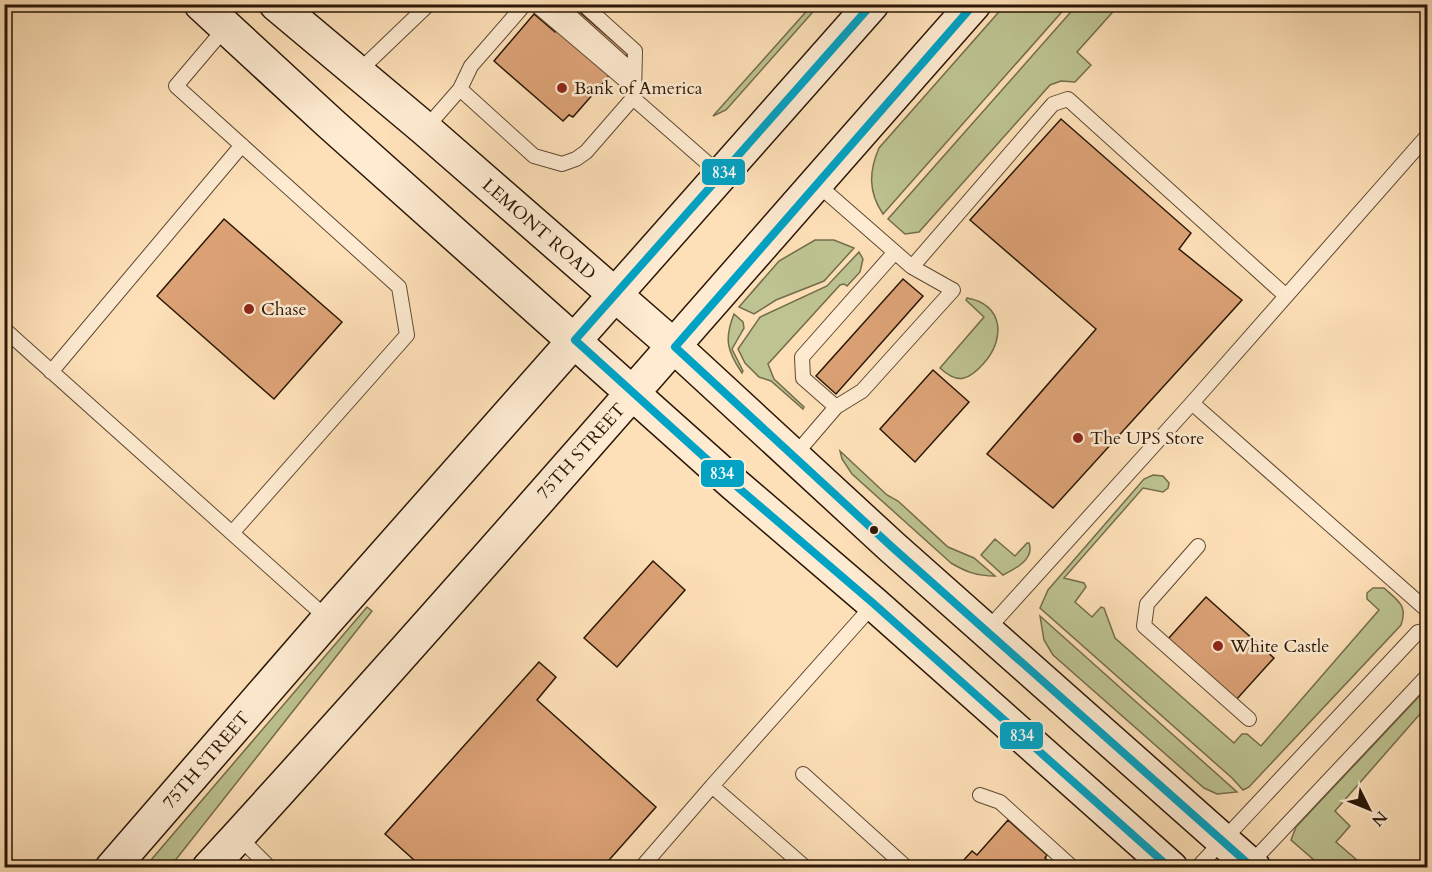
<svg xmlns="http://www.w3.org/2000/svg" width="1432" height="872" font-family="Cardo,serif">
  <rect width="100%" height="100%" fill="#fee0b8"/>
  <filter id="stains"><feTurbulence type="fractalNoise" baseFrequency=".00333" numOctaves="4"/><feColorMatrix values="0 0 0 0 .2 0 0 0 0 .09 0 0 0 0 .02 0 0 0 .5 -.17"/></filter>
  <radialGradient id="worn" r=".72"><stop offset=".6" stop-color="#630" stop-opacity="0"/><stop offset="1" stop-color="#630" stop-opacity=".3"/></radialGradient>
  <path fill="#bdc391" stroke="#746d4c" stroke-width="1.5" d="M 812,5 L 819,5 L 726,110 L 713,116 Z
    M 1005,5 L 1068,5 L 883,214 C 868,192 869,171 879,148 Z
    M 1077,5 L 1119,5 L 1077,52 L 1091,65 L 1075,82 L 1061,81 L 1050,85 L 919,232 L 905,234 L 888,219 Z
    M 815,240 L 834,240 L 854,248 L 824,281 L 776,300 L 754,314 L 739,307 L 779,261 Z
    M 859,252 L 863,259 L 860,272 L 847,286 L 844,284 L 840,285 L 768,364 L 774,379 L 804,407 L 803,409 L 771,381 L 759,377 L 745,363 L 738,349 L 760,317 L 827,286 Z
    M 967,298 C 1003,304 1006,338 984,363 C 969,380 958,385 940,368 L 984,317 L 966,300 Z
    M 734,314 L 743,322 L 744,328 L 732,349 L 743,371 L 742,373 C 727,351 724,339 734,314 Z
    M 840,451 L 887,495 L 898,501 L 948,547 L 974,558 L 995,576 C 977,576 966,572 951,563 L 852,474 L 842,459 Z
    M 1153,475 L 1163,476 L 1169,483 L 1168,488 L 1163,492 L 1143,488 L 1064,578 L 1084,583 L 1086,587 L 1075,602 L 1092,617 L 1101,607 L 1104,608 L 1115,638 L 1234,743 L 1242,734 L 1247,734 L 1261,746 L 1379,610 L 1367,599 L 1367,593 L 1373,588 L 1384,588 C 1398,601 1408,605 1401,625 L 1249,787 L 1243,790 L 1232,778 L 1040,608 L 1048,590 L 1144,479 Z
    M 995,539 L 1015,556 L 1027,543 L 1029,543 C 1035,559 1015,569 1003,575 L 981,555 Z
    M 367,607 L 372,611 L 170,867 L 145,867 Z
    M 1040,616 L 1237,792 L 1217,794 L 1204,788 L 1053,655 L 1044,640 Z
    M 1427,688 L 1427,706 L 1335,811 L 1350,826 L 1336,842 L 1365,867 L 1322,867 L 1291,840 L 1296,827 Z"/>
  <path fill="#dca276" stroke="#2a1706" stroke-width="1.5" d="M 575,8 L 628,54 L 573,117 L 569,115 L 563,121 L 494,61 L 534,14 L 555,32 Z
    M 1061,119 L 1191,233 L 1179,249 L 1242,300 L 1053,508 L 987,454 L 1096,329 L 970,220 Z
    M 224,219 L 342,322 L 274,399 L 157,296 Z
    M 903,279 L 923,296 L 836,394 L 816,376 Z
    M 933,370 L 969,402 L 915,462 L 880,429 Z
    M 653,561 L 685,590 L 617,667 L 584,638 Z
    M 1206,597 L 1274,658 L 1236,700 L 1168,639 Z
    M 539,662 L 556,677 L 537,700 L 656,807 L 602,868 L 423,868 L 385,834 Z
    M 1008,820 L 1047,855 L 1045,858 L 1055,868 L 970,868 L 963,861 L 972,851 L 977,855 Z"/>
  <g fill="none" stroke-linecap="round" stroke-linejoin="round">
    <defs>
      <path id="lane" d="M 349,4 L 351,4
        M 535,4 L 634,88
        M 557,4 L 634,73
        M 583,4 L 635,51 L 634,93
        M 226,27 L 176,86 L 399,287 L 407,335 L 232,533
        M 358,72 L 429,4
        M 460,89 L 471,66 L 525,4
        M 425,129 L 460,89 L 534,156 L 562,164 L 576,159 L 586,152 L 633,98 L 721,175
        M 817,184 L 912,267
        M 4,329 L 328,619
        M 51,372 L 242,145
        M 1192,403 L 1428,611
        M 836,407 L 803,378 L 802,357 L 895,252
        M 794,456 L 836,407 L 862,391 L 953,290 L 912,267 L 1053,104 L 1068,99 L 1286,296
        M 1198,546 L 1147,604 L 1144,626 L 1249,719
        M 987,630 L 1192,403 L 1428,135
        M 803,774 L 907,868
        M 712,786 L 874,604
        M 980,795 L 1000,802 L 1073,868
        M 238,836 L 270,868
        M 1250,864 L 1428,675
        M 641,868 L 712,786 L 806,868
        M 1197,868 L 1418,632 L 1428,630"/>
      <path id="secondary" d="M 201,4 L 330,123 L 734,484 L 874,604 L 1171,868
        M 276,4 L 425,129 L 675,347 L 892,547 L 1254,868
        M 112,868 L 328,619 L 872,4
        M 209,868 C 469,584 719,292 974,4"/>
    </defs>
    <use href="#lane" stroke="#5f4932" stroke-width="16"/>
    <use href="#secondary" stroke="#2a1706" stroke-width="36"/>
    <use href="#lane" stroke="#feebd1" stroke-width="14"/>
    <use href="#secondary" stroke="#feebd1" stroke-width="33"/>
    <defs>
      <path id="bus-1" d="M 575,340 L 734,484 L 874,604 L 1170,868
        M 575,340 L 872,4
        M 675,347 L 892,547 L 1253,868
        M 675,347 L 974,4"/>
    </defs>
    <use href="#bus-1" stroke="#feebd1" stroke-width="12"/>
    <use href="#bus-1" stroke="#02a2c4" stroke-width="8"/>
  </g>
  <g fill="#8f2418" stroke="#feebd1" stroke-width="2">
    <circle cx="562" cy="88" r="6"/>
    <circle cx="249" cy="309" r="6"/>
    <circle cx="1078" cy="438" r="6"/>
    <circle cx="1218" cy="646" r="6"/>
  </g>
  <circle fill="#2a1706" stroke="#feebd1" stroke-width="2" cx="874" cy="530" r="5"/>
  <g text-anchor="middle" stroke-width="5" stroke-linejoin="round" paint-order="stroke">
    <g font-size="18" fill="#2a1706" stroke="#feebd1" text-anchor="start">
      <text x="574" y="94">Bank of America</text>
      <text x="261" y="315">Chase</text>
      <text x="1090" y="444">The UPS Store</text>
      <text x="1230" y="652">White Castle</text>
    </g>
    <g font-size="18" fill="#2a1706" stroke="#feebd1">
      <text transform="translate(539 229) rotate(41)" y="6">LEMONT ROAD</text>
      <text transform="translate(581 451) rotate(-48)" y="6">75TH STREET</text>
      <text transform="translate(206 760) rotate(-49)" y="6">75TH STREET</text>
    </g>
  </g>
  <g stroke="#feebd1" stroke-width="2">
    <rect x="701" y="158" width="45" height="28" rx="6" fill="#02a2c4"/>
    <rect x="700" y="459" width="45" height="29" rx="6" fill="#02a2c4"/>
    <rect x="999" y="721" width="45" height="29" rx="6" fill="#02a2c4"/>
  </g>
  <g font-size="16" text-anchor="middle" font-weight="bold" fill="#fff">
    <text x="724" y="178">834</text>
    <text x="722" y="479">834</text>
    <text x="1022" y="741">834</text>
  </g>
  <rect width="1432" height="872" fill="none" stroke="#fee0b8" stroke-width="24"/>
  <rect x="6" y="6" width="1420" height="860" fill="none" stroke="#2a1706" stroke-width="3"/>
  <rect x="12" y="12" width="1408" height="848" fill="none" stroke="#2a1706" stroke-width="1.5"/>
  <g transform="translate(1369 809) rotate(133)" stroke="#feebd1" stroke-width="4.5" paint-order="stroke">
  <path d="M0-4.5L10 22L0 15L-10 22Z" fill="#2a1706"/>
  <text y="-9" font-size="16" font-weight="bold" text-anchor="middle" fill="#2a1706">N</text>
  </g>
  <rect width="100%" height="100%" filter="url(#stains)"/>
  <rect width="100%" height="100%" fill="url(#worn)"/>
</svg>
